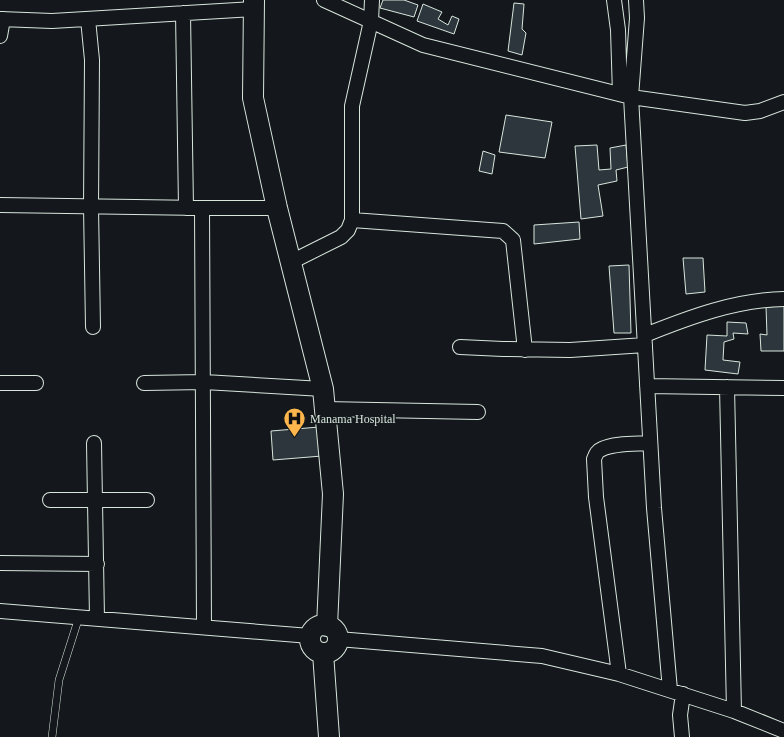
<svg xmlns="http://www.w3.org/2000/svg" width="784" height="737" font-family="Georgia,serif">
  <rect width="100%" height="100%" fill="#14181c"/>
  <path fill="#2c363c" stroke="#d8e6dc" d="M 383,0 L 404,0 L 418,5 L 414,17 L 380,8 Z
    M 514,3 L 524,4 L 522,29 L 526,33 L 522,55 L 508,51 Z
    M 423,4 L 442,12 L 438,19 L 448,25 L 452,16 L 459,19 L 454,34 L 417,21 Z
    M 506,115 L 552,122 L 545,158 L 499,152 Z
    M 597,145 L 599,170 L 611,169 L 610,148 L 626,145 L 628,167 L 616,170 L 617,181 L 598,185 L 603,216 L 581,219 L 575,146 Z
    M 483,151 L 495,155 L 492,174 L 479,171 Z
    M 579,222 L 580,239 L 534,244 L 534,225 Z
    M 683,258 L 703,258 L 705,292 L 686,294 Z
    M 629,265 L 631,333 L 614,333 L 609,266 Z
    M 784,306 L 784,351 L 761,351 L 760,334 L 767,335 L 766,307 Z
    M 727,322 L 746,323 L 748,334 L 733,333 L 734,339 L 724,342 L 723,360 L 740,362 L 738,374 L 705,370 L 707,335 L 727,336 Z
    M 319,427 L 322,456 L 273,460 L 271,431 Z"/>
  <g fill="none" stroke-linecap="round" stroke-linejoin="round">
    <defs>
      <path id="lane" d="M 52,737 L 59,680 L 79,617"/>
      <path id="street" d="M 324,0 L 423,45 L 631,97 L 745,113 L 760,111 L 784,102
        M 614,0 L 618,30 L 620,94
        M 636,0 L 637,18 L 631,97 L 654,508 L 670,690
        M 183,13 L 186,208
        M 0,19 L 52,21 L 254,9
        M 88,19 L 92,60 L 91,207 L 93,327
        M 0,36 L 3,19
        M 0,205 L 202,208 L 277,208
        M 202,208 L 204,627
        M 352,220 L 503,231 L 513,240 L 525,350
        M 291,262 L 341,237 L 348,230 L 352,220 L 352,106 L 371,21 L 372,0
        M 645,335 C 690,317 735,300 784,299
        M 460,347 L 503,349 L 570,350 L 645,345
        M 0,383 L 36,383
        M 144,383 L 204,382 L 323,389
        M 647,386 L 784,388
        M 727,387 L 734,711
        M 325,409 L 478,412
        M 94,443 L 97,618
        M 50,500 L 147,500
        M 0,563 L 97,564
        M 0,611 L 310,636
        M 338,639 L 542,656 L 619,674 L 734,711 L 784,731
        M 619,674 L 596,497 L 594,459 C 596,454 597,451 602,449 C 614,443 636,444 650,443
        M 682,737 L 680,715 L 683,694"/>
      <path id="secondary" d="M 254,0 L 253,98 L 277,208 L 323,389 L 333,494 L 327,626
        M310 639a14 14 0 1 1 28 0a14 14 0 1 1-28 0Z
        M 323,653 L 329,737"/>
    </defs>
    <use href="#lane" stroke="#d8e6dc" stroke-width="8"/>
    <use href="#street" stroke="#d8e6dc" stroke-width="16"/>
    <use href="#secondary" stroke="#d8e6dc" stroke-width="22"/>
    <use href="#lane" stroke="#14181c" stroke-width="7"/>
    <use href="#street" stroke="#14181c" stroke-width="14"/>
    <use href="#secondary" stroke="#14181c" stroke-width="20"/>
  </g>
  <defs>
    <symbol id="hospital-pin" viewBox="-11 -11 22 30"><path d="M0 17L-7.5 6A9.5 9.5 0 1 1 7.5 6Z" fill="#ffb74d" stroke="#14181c"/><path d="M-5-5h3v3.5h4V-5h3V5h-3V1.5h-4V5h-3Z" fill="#111"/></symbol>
  </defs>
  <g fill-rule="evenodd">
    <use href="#hospital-pin" x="282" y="406" width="25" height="34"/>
  </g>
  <g text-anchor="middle" stroke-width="3" stroke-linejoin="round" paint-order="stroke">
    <g font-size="12" fill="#d8e6dc" stroke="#14181c" text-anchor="start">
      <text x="310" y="423">Manama Hospital</text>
    </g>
  </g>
</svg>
